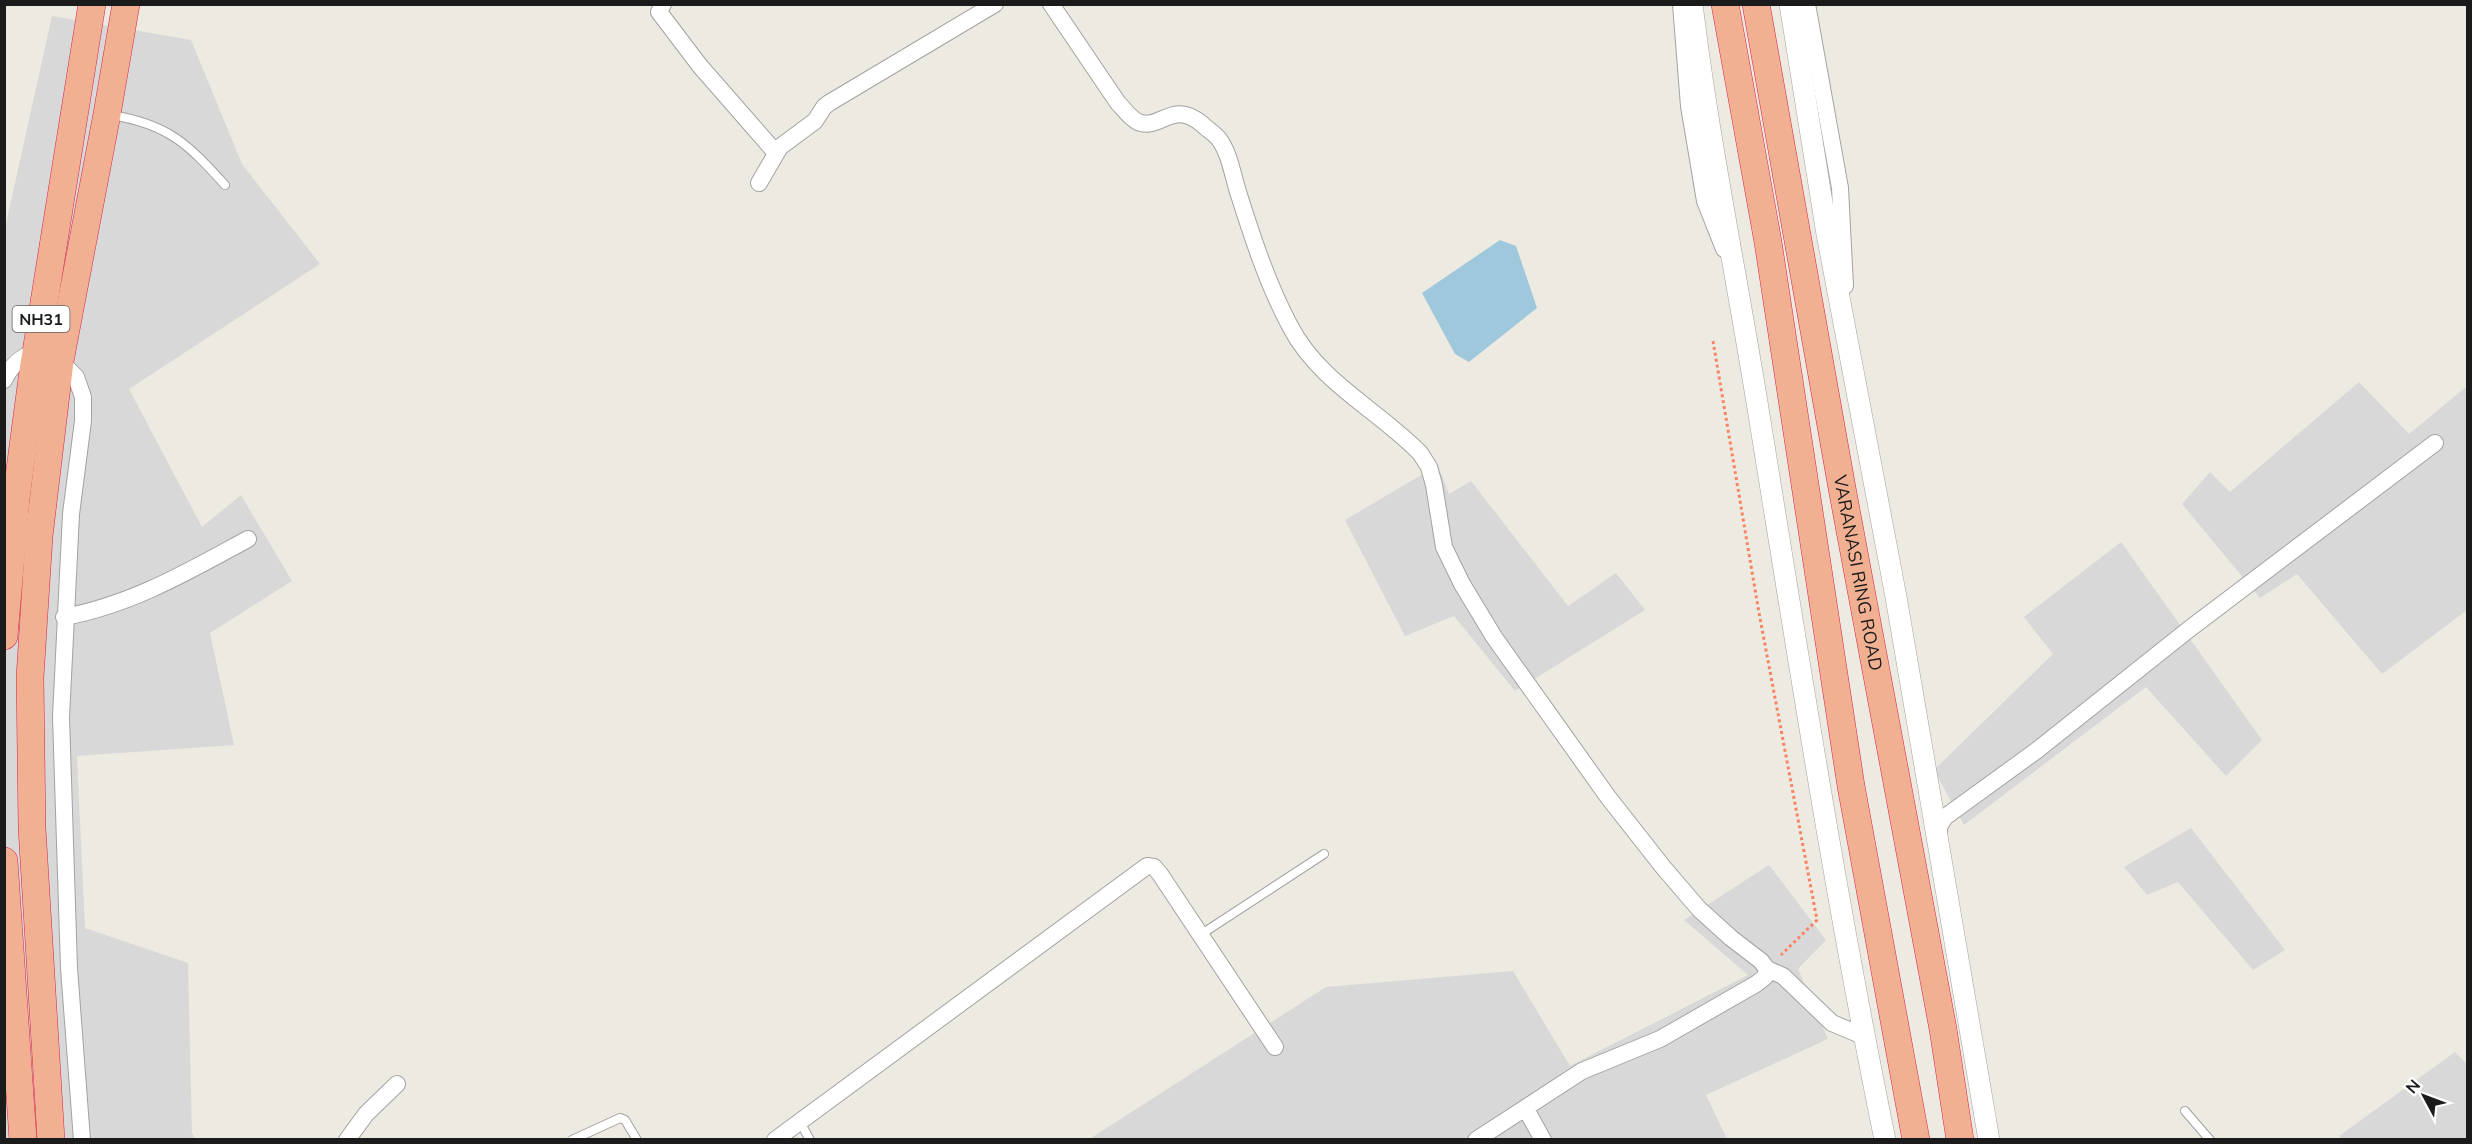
<svg xmlns="http://www.w3.org/2000/svg" width="2472" height="1144" font-family="Mulish,sans-serif">
  <rect width="100%" height="100%" fill="#edeae1"/>
  <path fill="#d9d8d8" d="M 52,16 L 191,40 L 242,164 L 320,264 L 129,389 L 202,527 L 241,495 L 292,581 L 210,633 L 234,745 L 77,756 L 85,928 L 188,963 L 192,1133 L 195,1139 L 5,1140 L 4,233 Z
    M 2359,382 L 2409,434 L 2467,386 L 2467,610 L 2382,674 L 2297,574 L 2260,598 L 2182,504 L 2210,472 L 2230,492 Z
    M 1438,465 L 1449,494 L 1471,481 L 1568,606 L 1616,573 L 1645,610 L 1515,691 L 1454,616 L 1405,636 L 1345,520 Z
    M 2121,542 L 2262,740 L 2226,776 L 2146,687 L 1964,825 L 1934,770 L 2053,654 L 2024,617 Z
    M 2191,828 L 2285,950 L 2253,970 L 2178,882 L 2147,895 L 2124,867 Z
    M 1769,865 L 1826,940 L 1798,969 L 1828,1039 L 1706,1095 L 1727,1139 L 1088,1140 L 1326,987 L 1513,971 L 1570,1066 L 1748,975 L 1684,920 Z
    M 2455,1052 L 2467,1064 L 2467,1139 L 2341,1139 L 2339,1136 Z"/>
  <path fill="#a0c8dc" d="M 1500,240 L 1516,246 L 1537,308 L 1469,362 L 1455,354 L 1422,293 Z"/>
  <g fill="none" stroke-linecap="round" stroke-linejoin="round">
    <defs>
      <path id="service" d="M 111,115 C 168,124 188,144 225,185
        M 1200,935 L 1324,854
        M 2185,1111 L 2210,1140
        M 800,1122 L 810,1140
        M 572,1140 L 620,1118 L 625,1120 L 637,1140"/>
      <path id="minor" d="M 663,4 L 659,12 L 700,66 L 776,153
        M 1051,4 L 1118,103 C 1124,109 1130,118 1138,122 C 1161,131 1172,99 1202,124 C 1207,129 1214,133 1219,139 C 1230,154 1233,177 1239,195 C 1253,239 1268,285 1290,326 C 1318,381 1378,410 1420,453 L 1429,467 L 1434,485 L 1444,547 L 1462,584 L 1494,637 L 1608,797 L 1663,867 L 1699,909 L 1731,938 L 1761,961 L 1767,969 L 1765,977 L 1756,984 L 1660,1039 L 1582,1071 L 1476,1140
        M 1681,4 L 1689,106 L 1705,201 L 1724,249
        M 1807,4 L 1840,188 L 1845,286
        M 759,183 L 780,147 L 815,121 L 824,107 L 829,103 L 995,4
        M 60,361 L 76,377 L 83,397 L 83,421 L 71,514 L 61,717 L 69,968 L 82,1140
        M 4,380 C 11,365 21,357 36,351
        M 64,617 C 131,605 189,571 248,539
        M 1938,834 L 1940,825 L 1945,817 L 2036,751 L 2188,630 L 2435,443
        M 1767,969 L 1783,976 L 1832,1023 L 1863,1036
        M 1526,1109 L 1543,1140
        M 347,1140 L 366,1114 L 397,1084
        M 775,1140 L 1147,866 L 1154,867 L 1160,874 L 1275,1047"/>
      <path id="tertiary" d="M 1692,4 C 1709,144 1738,282 1760,421 C 1799,661 1836,901 1885,1140
        M 1790,4 L 1827,234 L 1896,597 L 1989,1140"/>
      <g id="trunk">
        <path d="M 1725,4 L 1768,242 L 1851,786 L 1916,1140"/>
        <path id="s1" d="M 1756,4 L 1842,488 L 1943,1029 L 1960,1140"/>
        <path d="M 4,636 L 16,499 L 33,371 L 92,4"/>
        <path d="M 4,861 L 23,1140"/>
        <path d="M 51,1140 L 32,828 L 30,677 L 39,536 L 60,361 L 107,114 L 126,4"/>
      </g>
    </defs>
    <use href="#service" stroke="#a2a2a2" stroke-width="10"/>
    <use href="#minor" stroke="#a2a2a2" stroke-width="18"/>
    <use href="#tertiary" stroke="#a2a2a2" stroke-width="22"/>
    <use href="#trunk" stroke="#d7224d" stroke-width="28"/>
    <path stroke="#fa8364" stroke-width="3" stroke-dasharray="3 3" stroke-linecap="butt" d="M 1713,341 L 1759,613 L 1817,920 L 1781,955"/>
    <use href="#service" stroke="#fff" stroke-width="8"/>
    <use href="#minor" stroke="#fff" stroke-width="16"/>
    <use href="#tertiary" stroke="#fff" stroke-width="21"/>
    <use href="#trunk" stroke="#f1b092" stroke-width="27"/>
  </g>
  <g text-anchor="middle" stroke-width="6" stroke-linejoin="round" paint-order="stroke">
    <rect fill="#fff" stroke="#5f5f5f" stroke-width="1.5" x="12.5" y="306" width="57" height="26" rx="4.5"/>
    <g font-size="16" font-weight="bold" fill="#1b1b1b">
      <text x="41" y="325">NH31</text>
    </g>
    <g font-size="18" fill="#1b1b1b" stroke="#fff">
      <text dy="6" stroke="none"><textPath href="#s1" startOffset="578">VARANASI RING ROAD</textPath></text>
    </g>
  </g>
  <rect width="2472" height="1144" fill="none" stroke="#1b1b1b" stroke-width="12"/>
  <g transform="translate(2424 1096) rotate(311)" stroke="#ffffff" stroke-width="4.5" paint-order="stroke">
  <path d="M0-4.5L10 22L0 15L-10 22Z" fill="#1b1b1b"/>
  <text y="-9" font-size="16" font-weight="bold" text-anchor="middle" fill="#1b1b1b">N</text>
  </g>
</svg>
